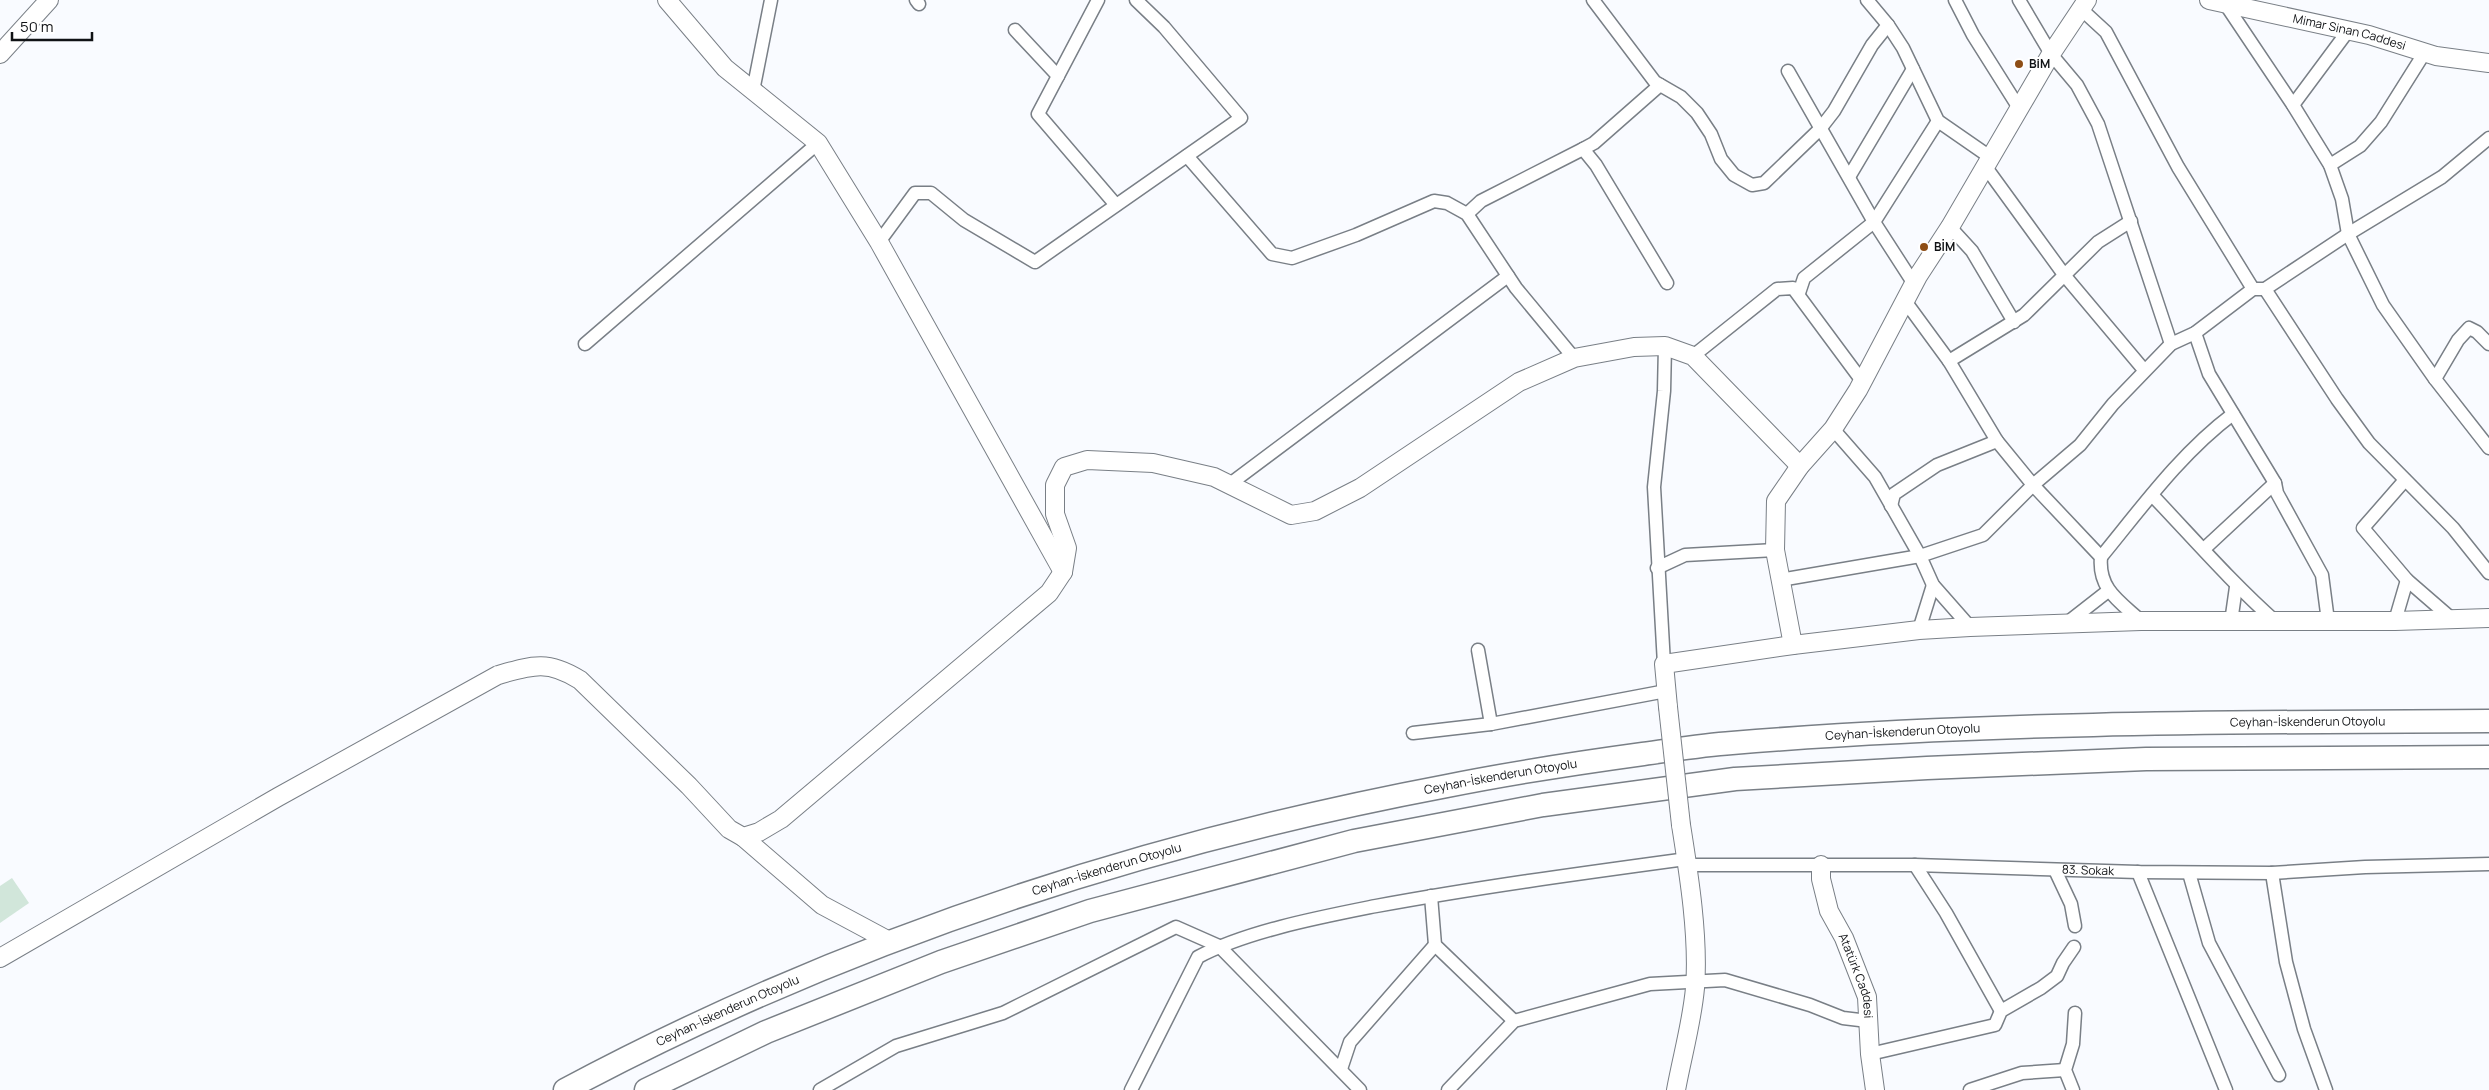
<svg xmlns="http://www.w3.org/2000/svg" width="2489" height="1090" font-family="Manrope,sans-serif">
  <rect width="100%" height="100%" fill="#f9fbff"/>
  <path fill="#d1e6da" d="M 12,878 L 29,903 L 0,923 L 0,886 Z"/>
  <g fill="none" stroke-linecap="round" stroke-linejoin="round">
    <defs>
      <g id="street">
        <path d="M 916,0 L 919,4"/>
        <path d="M 1098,0 L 1038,114 L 1116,205"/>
        <path d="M 1593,0 L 1655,82 L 1681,97 L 1697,113 L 1711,134 L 1721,159 L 1734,175 L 1752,185 L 1764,183 L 1820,129 L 1834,111 L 1872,45 L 1888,25"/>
        <path d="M 1867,0 L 1888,25 L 1903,48 L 1938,121 L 1990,157"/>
        <path d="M 1955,0 L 1973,35 L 2019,108"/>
        <path d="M 2019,0 L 2051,54 L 2077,85 L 2098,124 L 2171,344"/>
        <path d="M 2226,5 L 2293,105 L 2330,165 L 2342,199 L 2348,234 L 2383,305 L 2435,379 L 2489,448"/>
        <path d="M 2081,9 L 2106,32 L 2178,167 L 2253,289"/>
        <path d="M 1015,30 L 1058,76"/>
        <path d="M 1788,71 L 1874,222 L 1914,284"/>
        <path d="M 753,91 L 771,0"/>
        <path d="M 2293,105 L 2348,31"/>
        <path d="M 1583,149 L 1594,143 L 1660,85"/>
        <path d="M 1187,156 L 1272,254 L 1292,258 L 1356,235 L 1434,201 L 1447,203 L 1467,214 L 1516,288 L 1574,358"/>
        <path d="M 2330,165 L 2360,146 L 2381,122 L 2425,52"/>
        <path d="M 1985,166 L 2065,276 L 2144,370"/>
        <path d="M 1849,177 L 1913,69"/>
        <path d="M 1467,214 L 1481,201 L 1583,149 L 1596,165 L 1667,283"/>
        <path d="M 1950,227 L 1972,251 L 2014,322"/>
        <path d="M 879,242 L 915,193 L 931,193 L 964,220 L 1035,262 L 1241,118 L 1164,27 L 1136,0"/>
        <path d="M 2265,289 L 2337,399 L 2369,443 L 2453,528 L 2489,573"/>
        <path d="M 1799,293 L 1804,278 L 1874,222 L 1938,121"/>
        <path d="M 1905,301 L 1949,361 L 1997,441 L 2033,485 L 2101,557 C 2098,589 2119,601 2141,621"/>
        <path d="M 2195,333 L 2209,374 L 2275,483 L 2277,493 L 2322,575 L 2328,621"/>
        <path d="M 585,344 L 818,143"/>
        <path d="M 1693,356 L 1777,289 L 1793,288 L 1862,381"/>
        <path d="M 1949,361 L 2024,315 L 2098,242 L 2131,221"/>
        <path d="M 2435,379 L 2458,340 L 2469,328 L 2477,332 L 2489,344"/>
        <path d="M 1833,429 L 1875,477 L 1920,556 L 1933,585 L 1970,627"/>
        <path d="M 2405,480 L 2363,528 L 2407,580 L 2452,619"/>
        <path d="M 1230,484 L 1508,276"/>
        <path d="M 2152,495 C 2193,538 2231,582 2276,622"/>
        <path d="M 1891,506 L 1894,494 L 1937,465 L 1997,441"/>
        <path d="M 2204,549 L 2275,483"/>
        <path d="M 2101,557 C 2142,507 2181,453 2233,414"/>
        <path d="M 1657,568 L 1685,555 L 1775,550"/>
        <path d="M 1780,580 L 1920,556 L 1983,535 L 2033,485 L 2080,445 L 2113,404 L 2171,344 L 2195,333 L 2253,289 L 2265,289 L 2348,234 L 2442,177 L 2489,138"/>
        <path d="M 2395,621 L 2407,580"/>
        <path d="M 2231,622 L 2236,587"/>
        <path d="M 2067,623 L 2108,591"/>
        <path d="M 1919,630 L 1933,585"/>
        <path d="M 1478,650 L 1491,724"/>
        <path d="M 1664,664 L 1654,487 L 1664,391 L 1665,346"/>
        <path d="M 1413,733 L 1491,724 L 1666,691"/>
        <path id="s1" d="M 1687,865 L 1915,865 L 2138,872 L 2272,873 L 2365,867 L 2489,864"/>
        <path d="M 1915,865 L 1946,913 L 2001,1011"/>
        <path d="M 2055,870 L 2071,904 L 2075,926"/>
        <path d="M 2138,872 L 2226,1090"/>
        <path d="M 2189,873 L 2209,943 L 2279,1075"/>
        <path d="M 2272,873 L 2286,962 L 2304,1029 L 2326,1090"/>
        <path d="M 1431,896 L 1435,945 L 1514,1021"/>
        <path d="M 1870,1054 L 1995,1025 L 2001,1011 L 2041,988 L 2057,976 L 2063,963 L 2074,947"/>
        <path d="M 1341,1069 L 1350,1042 L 1435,945"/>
        <path d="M 820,1090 L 896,1046 L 1003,1013 L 1176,927 L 1219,946 L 1360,1090"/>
        <path d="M 1131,1090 L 1198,957 C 1247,931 1321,917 1376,906 C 1479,887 1583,873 1686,859"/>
        <path d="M 1448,1090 L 1514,1021 L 1650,984 L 1725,980 L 1810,1005 L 1843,1018 L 1868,1021"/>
        <path d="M 1970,1090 L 2022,1073 L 2065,1070"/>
        <path d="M 2073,1090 L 2065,1070 L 2073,1044 L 2075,1013"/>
      </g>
      <g id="secondary">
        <path d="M 667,0 L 725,68 L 818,143 L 879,242 L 1063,572"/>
        <path id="s2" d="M 2209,0 L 2369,35 L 2436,56 L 2489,63"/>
        <path d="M 0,54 L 49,0"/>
        <path d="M 1793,645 L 1775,550 L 1776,501 L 1800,466 L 1833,429 L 1858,390 L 1918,276 L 1950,227 L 2051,54 L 2087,0"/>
        <path d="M 1668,707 L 1664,664 L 1793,645 L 1919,630 L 1970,627 L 2141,621 L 2395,621 L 2489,618"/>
        <path d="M 743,837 L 822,905 L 891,942"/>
        <path id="s3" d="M 1821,865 L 1821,879 L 1829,911 L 1844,938 L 1867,997 L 1870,1054 L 1875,1090"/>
        <path d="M 0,958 L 278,797 L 498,675 C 533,665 548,660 580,680 L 689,786 L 729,829 L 743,837 L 759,832 L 781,819 L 1049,593 L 1063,572 L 1067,548 L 1055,514 L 1055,485 L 1064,467 L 1087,460 L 1153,463 L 1214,477 L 1291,515 L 1315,511 L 1360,488 L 1519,382 L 1574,358 L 1634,347 L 1665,346 L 1693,356 L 1800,466"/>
        <path d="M 1676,1090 C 1682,1057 1692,1022 1695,988 C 1699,938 1689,875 1681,825"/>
      </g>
      <g id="highway">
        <path id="s4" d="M 565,1090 C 840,943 1140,844 1447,786 C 1512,773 1577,763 1643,754 C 1673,750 1702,745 1732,743 C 1984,722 2237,722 2489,721"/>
        <path d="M 646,1090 L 766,1032 L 941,962 L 1090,911 L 1354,841 L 1543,805 L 1735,779 L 1927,768 L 2146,759 L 2489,757"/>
      </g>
    </defs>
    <use href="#street" stroke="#797f86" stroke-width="15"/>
    <use href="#secondary" stroke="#797f86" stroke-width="20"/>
    <use href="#highway" stroke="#797f86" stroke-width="25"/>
    <use href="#street" stroke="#fff" stroke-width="12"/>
    <use href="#secondary" stroke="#fff" stroke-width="18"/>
    <use href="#highway" stroke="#fff" stroke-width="22"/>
    <defs>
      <path id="secondary-bridge" d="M 1668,707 L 1681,825"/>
    </defs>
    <use href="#secondary-bridge" stroke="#797f86" stroke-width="20" stroke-linecap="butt"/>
    <use href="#secondary-bridge" stroke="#fff" stroke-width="18"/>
  </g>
  <g fill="#8e4e16" stroke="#fff" stroke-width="2">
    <circle cx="2019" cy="64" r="5"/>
    <circle cx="1924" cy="247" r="5"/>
  </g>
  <g text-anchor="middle" stroke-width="4" stroke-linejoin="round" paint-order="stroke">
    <g font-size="12" fill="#101215" stroke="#fff">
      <text dy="4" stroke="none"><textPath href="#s2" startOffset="144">Mimar Sinan Caddesi</textPath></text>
      <text dy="4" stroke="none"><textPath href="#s4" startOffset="1801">Ceyhan-İskenderun Otoyolu</textPath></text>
      <text dy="4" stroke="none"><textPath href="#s4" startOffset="1396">Ceyhan-İskenderun Otoyolu</textPath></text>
      <text dy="4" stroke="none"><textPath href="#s4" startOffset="991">Ceyhan-İskenderun Otoyolu</textPath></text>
      <text dy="4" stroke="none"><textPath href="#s4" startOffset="586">Ceyhan-İskenderun Otoyolu</textPath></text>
      <text dy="4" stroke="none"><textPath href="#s1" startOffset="401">83. Sokak</textPath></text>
      <text dy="4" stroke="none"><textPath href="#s3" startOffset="118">Atatürk Caddesi</textPath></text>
      <text dy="4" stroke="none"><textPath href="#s4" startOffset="181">Ceyhan-İskenderun Otoyolu</textPath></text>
    </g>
    <g font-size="12" font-weight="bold" fill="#101215" stroke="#fff" text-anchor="start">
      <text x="2029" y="68">BiM</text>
      <text x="1934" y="251">BİM</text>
    </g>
  </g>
  <path d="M12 32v8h80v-8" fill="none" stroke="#101215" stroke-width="2.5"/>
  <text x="20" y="32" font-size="15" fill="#101215" stroke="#ffffff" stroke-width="4" paint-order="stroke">50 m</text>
</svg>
